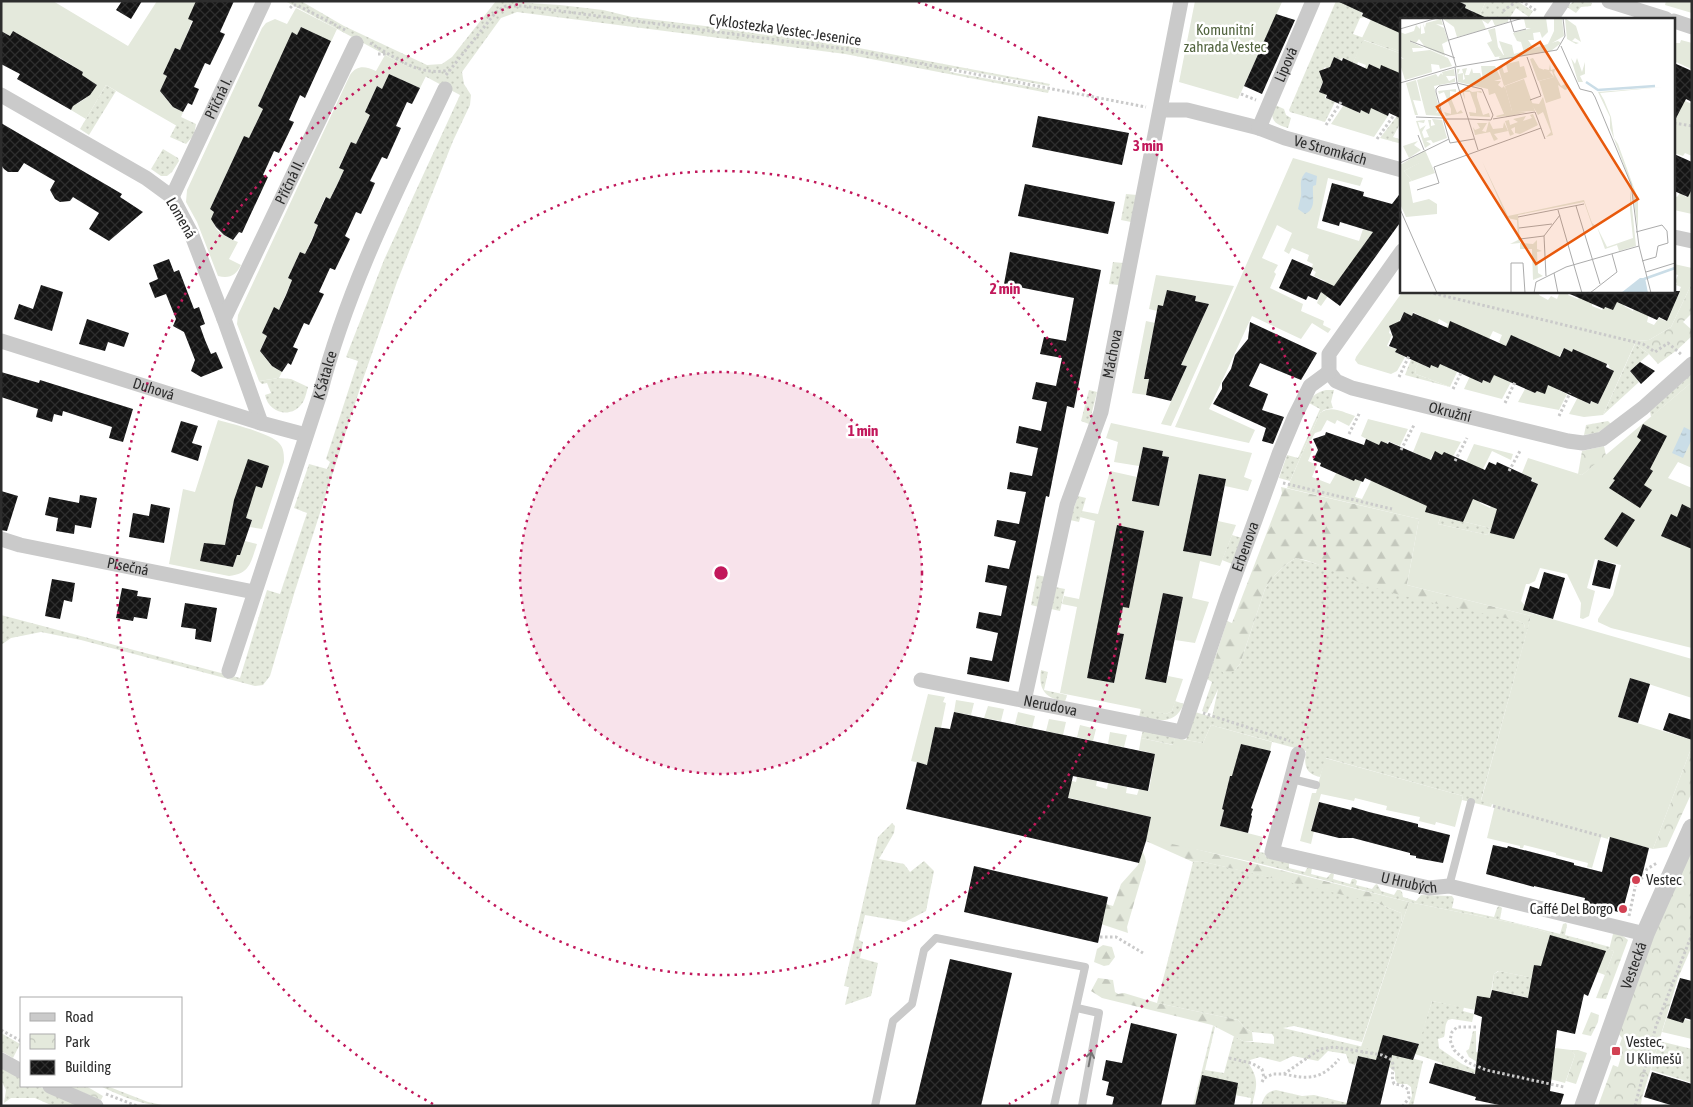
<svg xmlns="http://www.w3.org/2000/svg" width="1693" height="1107" font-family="'Asap Condensed',sans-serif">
  <defs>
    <pattern id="grass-dots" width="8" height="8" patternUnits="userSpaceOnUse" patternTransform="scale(1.25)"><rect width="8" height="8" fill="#e4e9dc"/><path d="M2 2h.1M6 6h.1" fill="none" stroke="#c4c8bd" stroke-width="1.8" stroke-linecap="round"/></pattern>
    <pattern id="forest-firs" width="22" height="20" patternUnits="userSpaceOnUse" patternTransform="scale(1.25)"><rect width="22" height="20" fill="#e4e9dc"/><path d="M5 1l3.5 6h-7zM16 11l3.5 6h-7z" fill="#c4c8bd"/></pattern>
    <pattern id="park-crowns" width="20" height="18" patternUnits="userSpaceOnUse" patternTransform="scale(1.25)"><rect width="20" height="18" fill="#e4e9dc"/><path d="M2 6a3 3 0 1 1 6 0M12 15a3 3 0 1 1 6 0" fill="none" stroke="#c4c8bd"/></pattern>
    <pattern id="water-ripples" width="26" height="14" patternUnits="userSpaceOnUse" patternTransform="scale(1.25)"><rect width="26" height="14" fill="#cadde7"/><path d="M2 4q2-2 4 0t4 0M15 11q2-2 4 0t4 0" fill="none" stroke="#aebec6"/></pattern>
    <pattern id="building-cross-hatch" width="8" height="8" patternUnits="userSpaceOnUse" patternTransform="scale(1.25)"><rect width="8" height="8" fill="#141414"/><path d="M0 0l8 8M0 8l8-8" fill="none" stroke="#2e2e2e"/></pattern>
  </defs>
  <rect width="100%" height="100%" fill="#fff"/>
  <path fill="url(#grass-dots)" d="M 285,1 L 301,1 L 344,26 L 427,65 L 442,64 L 452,57 L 496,1 L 560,5 L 603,10 L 632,17 L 811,39 L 1050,84 L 1049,86 L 952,68 L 950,72 L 1049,90 L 1048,93 L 845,54 L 517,12 L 501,18 L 462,72 L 464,84 L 471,95 L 470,105 L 453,141 L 397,282 L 361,385 L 294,594 L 270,676 L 263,685 L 255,686 L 81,640 L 41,632 L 11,638 L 1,645 L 1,615 L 240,678 L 267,590 L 280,594 L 307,513 L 294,508 L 309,464 L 327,469 L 330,462 L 326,459 L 358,361 L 346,357 L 384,260 L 460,95 Z
    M 1336,1 L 1358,1 L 1355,9 L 1361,12 L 1362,16 L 1366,17 L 1360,18 L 1353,34 L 1402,52 L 1402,54 L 1364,40 L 1353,63 L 1342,58 L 1340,60 L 1334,57 L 1329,70 L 1325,67 L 1320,74 L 1324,79 L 1319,91 L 1326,94 L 1325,98 L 1335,102 L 1325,122 L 1290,112 L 1289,110 Z
    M 1486,1 L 1517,1 L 1533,11 L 1529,17 L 1516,8 L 1509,19 L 1478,19 Z
    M 1574,1 L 1588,1 L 1592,3 L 1591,6 L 1581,7 L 1576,13 L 1567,7 Z
    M 106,85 L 116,91 L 89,135 L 80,129 Z
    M 1273,104 L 1284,109 L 1286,115 L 1291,118 L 1288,128 C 1273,124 1270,119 1273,104 Z
    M 183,112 L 181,117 L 196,124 L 194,135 L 186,144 L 170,137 Z
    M 1397,116 L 1402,119 L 1402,120 L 1393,137 L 1402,140 L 1402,144 L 1380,138 Z
    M 163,149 L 178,158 L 179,161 L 172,172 L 167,176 L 161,176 L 151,169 Z
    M 1126,194 L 1137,195 L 1131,222 L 1121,220 Z
    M 1113,262 L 1123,263 L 1119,285 L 1109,284 Z
    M 1635,344 L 1649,354 L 1630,371 L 1639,382 L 1603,415 Z
    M 1412,357 L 1419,361 L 1415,370 L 1416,374 L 1450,387 L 1405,375 Z
    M 1692,374 L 1692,382 L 1651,417 L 1650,411 Z
    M 279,378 L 291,379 L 308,387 C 306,394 305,401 300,406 C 288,419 268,411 265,395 L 271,393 L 267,383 L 262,384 L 259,381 Z
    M 1089,390 L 1097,392 L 1089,424 L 1081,421 Z
    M 1326,390 L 1334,390 L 1331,402 L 1333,408 L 1324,410 L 1320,413 L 1290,481 L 1279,478 L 1287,455 L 1298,458 L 1320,409 L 1309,403 C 1312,395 1318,392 1326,390 Z
    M 1608,421 L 1611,424 L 1597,433 L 1584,435 L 1586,425 Z
    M 1078,496 L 1086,498 L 1079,522 L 1070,520 Z
    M 1441,516 L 1490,528 L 1488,535 L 1438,524 Z
    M 1232,535 L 1242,538 L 1232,564 L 1222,560 Z
    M 1296,558 L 1519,621 L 1524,624 L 1525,628 L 1528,628 L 1481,800 L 1492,804 L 1491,807 L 1462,800 L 1463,796 L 1326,758 L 1320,777 C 1305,774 1304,765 1306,751 L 1211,725 L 1203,743 L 1186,740 L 1195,712 L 1212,717 L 1218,689 L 1207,713 L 1202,711 L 1212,682 L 1207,679 L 1217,652 L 1235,670 L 1240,664 L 1265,589 C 1273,576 1283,565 1296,558 Z
    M 1037,575 L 1046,577 L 1039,607 L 1031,605 Z
    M 1055,587 L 1065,589 L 1060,611 L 1051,609 Z
    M 1041,670 L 1048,672 L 1044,690 L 1067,695 L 1065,702 C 1046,698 1038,691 1041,670 Z
    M 1175,701 L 1184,704 C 1174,726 1159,720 1139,717 L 1141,708 L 1166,714 L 1172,711 Z
    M 1143,730 L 1175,738 L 1174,745 L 1141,738 Z
    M 892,823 L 895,826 L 894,833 L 879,859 L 904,864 L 910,872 L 924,861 L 934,871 L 926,911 L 905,922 L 865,915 L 859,940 L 863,942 L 860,958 L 878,963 L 871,996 L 845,1005 L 849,987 L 844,986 L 878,837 Z
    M 1259,852 L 1265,853 L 1265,856 L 1287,862 L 1289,863 L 1289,868 L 1305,872 L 1307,868 L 1312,868 L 1311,874 L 1327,878 L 1331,873 L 1334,874 L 1333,879 L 1350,884 L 1352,879 L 1355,879 L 1357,881 L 1356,885 L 1372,889 L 1375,885 L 1377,884 L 1381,891 L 1394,895 L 1397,890 L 1400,890 L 1402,892 L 1403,897 L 1416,901 L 1421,895 L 1452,896 L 1454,899 L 1452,908 L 1494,917 L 1497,908 L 1499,906 L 1502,908 L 1500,919 L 1560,934 L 1563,924 L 1566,923 L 1567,925 L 1565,935 L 1610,947 L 1609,950 L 1518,924 L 1409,902 L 1257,863 Z
    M 1200,861 L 1348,895 L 1377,903 L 1401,913 L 1402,923 L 1362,1042 L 1294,1026 L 1283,1028 L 1423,1061 L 1413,1106 L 1408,1106 L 1412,1096 L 1411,1087 L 1407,1084 L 1398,1084 L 1395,1079 L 1395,1072 L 1389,1067 L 1390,1063 L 1358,1056 L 1355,1065 L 1349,1063 L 1346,1054 L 1328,1051 L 1318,1061 L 1293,1056 L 1280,1062 L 1260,1057 L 1250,1060 L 1249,1064 C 1260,1081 1256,1087 1252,1106 L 1250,1106 L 1251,1098 L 1229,1094 L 1198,1092 L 1195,1106 L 1193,1106 L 1213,1026 L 1215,1027 L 1205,1070 L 1224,1073 L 1234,1036 L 1243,1041 L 1274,1044 L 1274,1037 L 1272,1034 L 1252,1032 L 1245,1028 L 1238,1020 L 1157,1003 L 1193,862 Z
    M 1499,971 L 1548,981 L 1545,1001 L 1492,990 L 1494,974 Z
    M 1432,1001 L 1464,1007 L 1463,1011 L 1474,1014 L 1472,1022 L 1452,1019 L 1448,1020 C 1444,1026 1446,1031 1444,1037 L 1438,1039 L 1439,1048 L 1462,1064 L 1477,1071 L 1477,1074 L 1442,1065 L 1442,1063 L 1415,1054 Z
    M 1473,1031 L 1476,1031 L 1476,1052 L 1487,1053 L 1480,1064 L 1469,1057 L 1466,1051 L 1469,1049 Z
    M 1,1033 L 20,1044 L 13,1058 L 1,1051 Z
    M 1659,1041 L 1692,1049 L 1692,1083 L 1651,1070 Z
    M 1,1066 L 21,1077 L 21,1086 L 38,1086 L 80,1106 L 53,1106 L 35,1098 L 11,1098 L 4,1103 L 6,1090 L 1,1080 Z
    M 100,1086 L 107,1086 L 148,1102 L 167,1106 C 143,1106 121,1096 100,1086 Z
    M 1276,1090 L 1302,1096 L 1314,1095 L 1347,1103 L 1346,1106 L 1261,1106 C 1264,1097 1266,1092 1276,1090 Z"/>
  <path fill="url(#forest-firs)" d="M 1281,487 L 1419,519 L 1407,585 L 1531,616 L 1528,628 L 1525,628 L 1524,624 L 1519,621 C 1470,610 1420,602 1372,587 C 1346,579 1323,563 1296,558 C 1283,565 1273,576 1265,589 L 1240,664 L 1235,670 L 1228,675 L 1224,674 L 1216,663 L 1217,652 L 1227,621 L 1232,623 L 1282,493 Z
    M 1147,826 L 1159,833 L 1196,849 L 1409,902 L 1402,923 L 1401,913 L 1377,903 L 1200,861 L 1193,862 L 1146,841 Z
    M 1142,850 L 1145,857 L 1146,862 L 1127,927 L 1128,933 L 1101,924 L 1106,904 L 1113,906 L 1121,884 L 1138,865 Z
    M 1103,945 L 1112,947 L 1115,957 L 1109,965 L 1104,966 L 1094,962 L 1097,949 Z
    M 1098,978 L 1113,980 L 1115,992 L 1118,994 L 1124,993 L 1157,1003 L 1238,1020 L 1245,1028 L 1252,1032 L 1253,1041 L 1243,1041 L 1212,1025 L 1102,998 L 1091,991 Z"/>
  <path fill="url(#park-crowns)" d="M 1692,283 L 1692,313 L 1683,322 L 1692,330 L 1692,336 L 1677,350 L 1658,364 L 1649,354 L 1635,344 L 1636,341 L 1649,340 L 1671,327 Z
    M 1604,446 L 1606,456 L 1582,475 L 1578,474 L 1582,451 Z
    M 1692,746 L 1692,792 L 1667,847 L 1653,849 Z
    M 1692,846 L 1692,946 L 1678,978 L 1642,1098 L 1641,1104 L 1645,1106 L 1598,1106 L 1613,1065 L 1618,1067 L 1621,1057 L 1616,1055 L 1622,1038 L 1617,1032 L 1654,933 Z
    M 1616,933 L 1623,936 L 1628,940 L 1606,999 L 1596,998 L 1614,951 L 1609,950 L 1613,934 Z
    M 1591,1012 L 1599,1015 L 1598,1022 L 1591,1036 L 1582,1034 Z
    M 1571,1050 L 1578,1050 L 1587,1053 L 1576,1084 L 1566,1081 L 1575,1055 Z
    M 67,1086 L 86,1086 L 103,1096 L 101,1100 Z"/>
  <path fill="#e4e9dc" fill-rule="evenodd" d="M 1,1 L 53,1 L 128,46 L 157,1 L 197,1 C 193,20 188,33 180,50 L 175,48 L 163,74 L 167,76 L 162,94 L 173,107 L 183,112 L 177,126 L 106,85 L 86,119 L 71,110 L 75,102 L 77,104 C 86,99 91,93 97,85 L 81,76 L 83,72 L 59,57 L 56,62 L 13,31 L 10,36 L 1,31 Z
    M 1195,1 L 1282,2 L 1238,99 L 1179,82 Z
    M 1458,1 L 1486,1 L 1478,19 L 1470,19 L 1473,11 L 1465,8 L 1466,5 Z
    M 1666,1 L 1692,1 L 1692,13 L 1665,5 Z
    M 296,8 L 337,29 L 331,42 L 301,27 L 297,35 L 293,33 L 258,106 L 263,109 L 249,138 L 244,136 L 210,209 L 214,212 C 214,215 213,222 214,224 C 216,233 230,239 238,242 L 229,259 L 241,265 C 236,275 230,279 218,276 L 197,222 L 186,202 L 187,190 L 262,28 L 266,23 L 275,19 L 287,24 Z
    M 1372,17 L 1402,30 L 1402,52 L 1362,38 Z
    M 1363,40 L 1402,54 L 1402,74 L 1384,80 L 1378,68 L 1369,64 L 1366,71 L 1364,70 L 1366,65 L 1358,62 L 1356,67 L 1352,65 Z
    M 1681,40 L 1692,43 L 1691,69 L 1674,61 L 1674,43 L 1680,43 Z
    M 385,55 L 426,76 L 420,88 L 389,74 L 382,89 L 377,86 L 365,112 L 370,115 L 356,144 L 351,142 L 339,167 L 344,170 L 330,199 L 325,197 L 314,223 L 318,225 L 305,254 L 300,252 L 288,278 L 292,280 L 279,310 L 274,308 L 262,333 L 267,336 L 260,350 L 263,352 L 262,354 L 272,366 L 282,372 L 279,378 L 259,381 L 237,324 L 238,315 L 350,75 C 357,65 365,66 376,71 Z
    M 1687,97 L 1685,101 L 1692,104 L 1692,156 L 1685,153 L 1683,156 L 1674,153 L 1674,105 Z
    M 1345,103 L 1350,108 L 1359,113 L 1361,110 L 1368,113 L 1372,105 L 1388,116 L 1374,137 L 1331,124 Z
    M 1293,158 L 1363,178 L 1360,186 L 1328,178 L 1317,228 L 1359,241 L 1363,229 L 1373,232 L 1321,306 L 1317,303 L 1325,281 L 1314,276 L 1316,272 L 1311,269 L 1313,264 L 1307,261 L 1309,255 L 1292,248 L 1289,254 L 1284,251 L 1292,233 L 1277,225 L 1262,258 L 1278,265 L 1274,272 L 1276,274 L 1270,288 L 1303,304 L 1301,311 L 1324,321 L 1323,325 L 1331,329 L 1328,333 L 1312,323 L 1301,339 L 1252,316 L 1209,409 L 1255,430 L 1249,443 L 1175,427 Z
    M 1692,187 L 1692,214 L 1674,210 L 1674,196 L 1677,197 L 1680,193 L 1686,197 Z
    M 1674,264 L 1692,268 L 1692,283 L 1671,327 L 1649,340 L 1636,341 L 1603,415 L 1584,417 L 1569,414 L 1579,395 L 1581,400 L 1590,404 L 1592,401 L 1598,404 L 1613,371 L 1609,367 L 1609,365 L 1573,349 L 1572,352 L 1564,348 L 1558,358 L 1552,357 L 1553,354 L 1543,349 L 1540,352 L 1529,343 L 1518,338 L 1516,341 L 1510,338 L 1505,348 L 1500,346 L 1500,343 L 1499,342 L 1502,335 L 1493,331 L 1489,339 L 1446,328 L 1448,324 L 1439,319 L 1437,324 L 1422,320 L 1423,317 L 1413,312 L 1412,316 L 1404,312 L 1397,325 L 1390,329 L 1389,333 L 1392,335 L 1387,346 L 1397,349 L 1395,352 L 1405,357 L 1397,371 L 1391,374 L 1358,364 L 1355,360 L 1356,357 L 1403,291 L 1539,291 L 1539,295 L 1548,300 L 1551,296 L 1557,299 L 1560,291 L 1569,291 L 1568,295 L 1578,299 L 1580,296 L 1593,302 L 1592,306 L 1602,310 L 1604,307 L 1610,309 L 1615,298 L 1625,302 L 1624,306 L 1633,311 L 1635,307 L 1649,313 L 1647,322 L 1654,325 L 1659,318 L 1666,321 L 1681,287 L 1676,285 L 1677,283 L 1675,282 L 1678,275 L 1674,274 Z
    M 1156,275 L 1234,286 L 1171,426 L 1161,424 L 1187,366 L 1181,365 L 1209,304 L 1195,301 L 1196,296 L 1167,291 L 1163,306 L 1157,311 L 1149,309 Z
    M 1146,321 L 1155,323 L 1147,361 L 1150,374 L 1145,373 L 1144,378 L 1149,379 L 1146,395 L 1132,393 Z
    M 1419,361 L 1420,363 L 1429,368 L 1431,365 L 1441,361 L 1447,367 L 1457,372 L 1450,387 L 1416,374 L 1415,370 Z
    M 1495,370 L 1511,382 L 1502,399 L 1464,389 L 1471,374 L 1473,375 L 1472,378 L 1481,383 L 1483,380 L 1489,382 Z
    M 1548,381 L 1558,385 L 1556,389 L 1567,394 L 1559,410 L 1518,402 L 1525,389 L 1535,393 Z
    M 1692,382 L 1692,468 L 1678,462 L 1668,478 L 1692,488 L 1692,648 L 1611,628 L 1598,622 L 1598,619 L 1613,595 L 1621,565 L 1595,559 L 1587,588 L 1595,591 L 1589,616 L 1583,619 L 1580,618 L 1581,603 L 1567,574 L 1540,568 L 1535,581 L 1529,584 L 1526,584 L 1521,601 L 1531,613 L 1692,659 L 1692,698 L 1630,678 L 1618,717 L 1692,740 L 1692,746 L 1653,849 L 1608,837 L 1608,839 L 1601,837 L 1592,868 L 1587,867 L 1588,863 L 1556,855 L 1556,853 L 1524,845 L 1523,848 L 1520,848 L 1520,846 L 1487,838 L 1495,805 L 1481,801 L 1531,616 L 1407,585 L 1419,519 L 1287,488 L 1320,413 C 1332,405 1342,412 1355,416 L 1349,426 L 1337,420 L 1335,424 L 1327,420 L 1321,431 L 1315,433 L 1309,443 L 1313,449 L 1308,461 L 1317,465 L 1312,477 L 1330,484 L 1338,470 L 1344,477 L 1353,480 L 1355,477 L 1362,480 L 1355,497 L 1362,499 L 1373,477 L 1372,481 L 1382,485 L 1472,495 L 1481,499 L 1480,503 L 1490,508 L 1491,504 L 1523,518 L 1538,484 L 1532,481 L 1533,479 L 1522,473 L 1528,458 L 1582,475 ZM 1441,516 L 1490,528 L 1488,535 L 1438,524 Z
    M 1368,419 L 1408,429 L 1400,446 L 1388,441 L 1387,444 L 1381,441 L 1378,448 L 1372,442 L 1361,436 Z
    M 218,420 C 232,424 270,433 279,443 C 284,448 284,455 284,462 L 262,529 L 250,527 L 252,520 L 232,513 L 225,547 L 215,545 L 214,543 L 214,545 L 204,543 L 201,561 L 233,567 L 237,555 L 240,555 L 245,541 L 257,544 C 251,562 250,574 229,576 L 169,564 L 183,489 L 195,492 Z
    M 1111,423 L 1252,453 L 1244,477 L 1252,480 L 1248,491 L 1225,486 L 1226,479 L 1199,474 L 1184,551 L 1211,556 L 1218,521 L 1236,525 L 1220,566 L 1200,561 L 1192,598 L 1209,602 L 1195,643 L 1175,640 L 1183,597 L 1163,593 L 1145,678 L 1166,683 L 1168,676 L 1183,679 L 1172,711 L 1166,714 L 1060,693 L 1077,607 L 1062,604 L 1064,596 L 1079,599 L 1095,521 L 1080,517 L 1082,511 L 1098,514 L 1110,471 L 1137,477 L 1132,501 L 1159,506 L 1169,458 L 1162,456 L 1163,451 L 1143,447 L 1139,466 L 1114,462 L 1118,442 L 1106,438 ZM 1117,526 L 1144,531 L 1129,608 L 1102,603 ZM 1118,627 L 1117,633 L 1124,634 L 1114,683 L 1087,677 Z
    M 1421,432 L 1461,442 L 1451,460 L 1432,455 L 1429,462 L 1424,457 L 1413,452 Z
    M 1474,444 L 1513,454 L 1511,460 L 1492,451 L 1480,475 L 1464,466 Z
    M 928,694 L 945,697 L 943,702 L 946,703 L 941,728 L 935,727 L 931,746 L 1076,782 L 1077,777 L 1097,781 L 1096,786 L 1107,789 L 1108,783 L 1127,787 L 1126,793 L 1137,795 L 1139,789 L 1149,791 L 1155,754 L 1139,750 L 1141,738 L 1173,745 L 1175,738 L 1203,743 L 1211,725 L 1272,742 L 1270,751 L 1241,744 L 1233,776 L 1230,776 L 1222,809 L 1224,810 L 1220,826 L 1263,837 L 1257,863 L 1163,842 L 1146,841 L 1151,817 L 911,761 Z
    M 956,700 L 974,703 L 971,715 L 954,712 Z
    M 988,706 L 1004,709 L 1001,721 L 984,718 Z
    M 1018,712 L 1035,716 L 1032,728 L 1015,724 Z
    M 1049,719 L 1066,722 L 1063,735 L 1046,731 Z
    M 1080,725 L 1096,729 L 1093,741 L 1077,737 Z
    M 1110,732 L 1127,735 L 1124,747 L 1108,744 Z
    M 1325,758 L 1463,796 L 1455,827 L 1436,822 L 1435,825 L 1419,821 L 1420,817 L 1386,810 L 1387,806 L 1355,798 L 1354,801 L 1321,794 L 1311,830 L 1314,831 L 1311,844 L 1300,841 L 1312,793 L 1316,793 Z
    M 1409,902 L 1518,924 L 1614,951 L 1605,975 L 1573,963 L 1548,981 L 1498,971 L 1494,974 L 1490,998 L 1475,1010 L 1432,1001 L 1419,1044 L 1384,1035 L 1379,1051 L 1361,1047 Z
    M 1667,1016 L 1692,1021 L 1692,1039 L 1662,1032 Z
    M 1555,1048 L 1571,1050 L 1575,1055 L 1565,1083 L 1550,1079 Z"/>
  <path fill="url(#water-ripples)" d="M 1306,172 L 1317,176 L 1316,185 L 1313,186 C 1312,197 1317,208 1305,214 L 1298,209 C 1299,205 1300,200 1301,196 C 1302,187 1298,180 1306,172 Z
    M 1684,427 L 1692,431 L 1692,439 L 1683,458 L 1672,453 Z"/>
  <path fill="url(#building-cross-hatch)" d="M 122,1 L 142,1 L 131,19 L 116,10 Z
    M 196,1 L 234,1 L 220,32 L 225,34 L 210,65 L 205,63 L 194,87 L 199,89 L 192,105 L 188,103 L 183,112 L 173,107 L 160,91 L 167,76 L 163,74 L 175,48 L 180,50 L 193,21 L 188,19 Z
    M 1337,1 L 1458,1 L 1466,5 L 1465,8 L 1489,19 L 1402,19 L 1402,34 L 1362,16 L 1363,13 Z
    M 1276,14 L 1295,20 L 1262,94 L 1244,86 Z
    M 301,27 L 331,41 L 305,98 L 300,95 L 289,120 L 294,122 L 279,153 L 274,151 L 263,175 L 268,177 L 242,233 L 239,232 L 233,240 L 224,235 L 216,227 L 211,219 L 214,212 L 210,209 L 244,136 L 249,138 L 263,109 L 258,106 L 292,32 L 297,35 Z
    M 1,31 L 10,36 L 13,31 L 83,72 L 82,75 L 97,85 L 90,95 L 73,106 L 71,110 L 17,79 L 20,74 L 1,64 Z
    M 1334,57 L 1342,61 L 1343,58 L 1367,69 L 1369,64 L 1380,69 L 1381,65 L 1402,74 L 1402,119 L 1389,113 L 1388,116 L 1371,108 L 1369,114 L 1361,110 L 1360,113 L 1326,98 L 1327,95 L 1319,92 L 1323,82 L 1319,71 L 1330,67 Z
    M 1674,63 L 1692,71 L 1692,102 L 1686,99 L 1674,122 Z
    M 389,74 L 420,88 L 412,104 L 407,102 L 396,126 L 401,128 L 387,159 L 382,157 L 370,181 L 375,183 L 368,199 L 361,214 L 356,212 L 345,236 L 350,239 L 335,270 L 330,268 L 319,292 L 324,294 L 309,325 L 304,323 L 293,347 L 298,349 L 291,365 L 288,363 L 282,372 L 272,366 L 260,351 L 267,336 L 262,333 L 274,307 L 279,310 L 286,295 L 292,280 L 288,278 L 300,252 L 305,254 L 312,240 L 318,225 L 314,223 L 326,197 L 330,199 L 337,185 L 344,170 L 339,168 L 351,142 L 356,144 L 370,115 L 365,112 L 377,86 L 382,89 Z
    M 1038,116 L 1129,133 L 1122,165 L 1032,147 Z
    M 1,123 L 122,194 L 120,197 L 143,212 L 109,241 L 89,229 L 99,213 L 73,197 L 70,201 L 60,202 L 55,199 L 50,190 L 55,181 L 24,163 L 18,172 L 8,172 L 4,169 L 1,165 Z
    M 1674,154 L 1692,162 L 1692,189 L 1688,197 L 1674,191 Z
    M 1332,183 L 1364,192 L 1363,196 L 1392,204 L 1402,191 L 1402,220 L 1340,306 L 1321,292 L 1317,300 L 1308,296 L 1306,300 L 1279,288 L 1292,259 L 1313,268 L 1310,275 L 1334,286 L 1373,232 L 1340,222 L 1339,226 L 1322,221 Z
    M 1025,184 L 1115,202 L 1108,234 L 1018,216 Z
    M 1010,252 L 1101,270 L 1074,408 L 1067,406 L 1049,497 L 1046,496 L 1009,682 L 967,674 L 970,657 L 992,661 L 998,633 L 976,628 L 979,612 L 1001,616 L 1007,586 L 985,582 L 988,565 L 1009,569 L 1016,541 L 994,536 L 997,520 L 1019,524 L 1026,492 L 1007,489 L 1010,472 L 1032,476 L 1038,448 L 1016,443 L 1019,426 L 1041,431 L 1047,402 L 1032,399 L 1036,382 L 1056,386 L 1062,358 L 1040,354 L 1044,337 L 1066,341 L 1074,298 L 1004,284 Z
    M 169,259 L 174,272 L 179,270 L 194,309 L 199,307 L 205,324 L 200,326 L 205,340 L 211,354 L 216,352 L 223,368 L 201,377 L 191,371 L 195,360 L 184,332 L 173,326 L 176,319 L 166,294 L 155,298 L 149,283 L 158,279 L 153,265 Z
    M 41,285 L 63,292 L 52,331 L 14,319 L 19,304 L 33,309 Z
    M 1167,290 L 1196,296 L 1195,301 L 1209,304 L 1181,365 L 1187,366 L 1171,401 L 1146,395 L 1149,379 L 1144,379 L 1158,305 L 1163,306 Z
    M 1563,291 L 1680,291 L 1667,321 L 1659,317 L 1657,320 L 1617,302 L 1613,310 L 1605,307 L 1604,309 Z
    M 1404,312 L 1412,316 L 1413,313 L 1448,328 L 1450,321 L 1506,346 L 1511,335 L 1560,357 L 1564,348 L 1572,352 L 1573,349 L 1607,364 L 1606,367 L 1614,371 L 1598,404 L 1591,401 L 1590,404 L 1548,385 L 1545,394 L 1537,391 L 1535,393 L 1494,375 L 1490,383 L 1483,380 L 1482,383 L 1440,364 L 1438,368 L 1431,365 L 1430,368 L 1395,352 L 1397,349 L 1389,346 L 1393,337 L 1389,326 L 1400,321 Z
    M 87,319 L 129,333 L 124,347 L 108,342 L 105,351 L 79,344 Z
    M 1250,322 L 1317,353 L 1301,380 L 1260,363 L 1249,386 L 1268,394 L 1262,410 L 1284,417 L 1273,444 L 1262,441 L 1266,428 L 1213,404 L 1222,389 L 1222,383 L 1231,369 L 1235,355 L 1248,339 Z
    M 1640,362 L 1655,371 L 1641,384 L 1630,371 Z
    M 1,372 L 39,383 L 40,380 L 133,409 L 123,442 L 109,438 L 112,427 L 63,411 L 62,416 L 54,414 L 52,422 L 36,417 L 38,409 L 1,397 Z
    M 181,421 L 198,426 L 192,443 L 202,446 L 198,461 L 171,452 Z
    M 1643,424 L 1667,436 L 1650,469 L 1653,471 L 1644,485 L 1652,490 L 1640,508 L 1609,488 L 1615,480 L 1613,479 L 1641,440 L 1637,437 Z
    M 1326,432 L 1364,445 L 1366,439 L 1379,445 L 1381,441 L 1388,444 L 1389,442 L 1431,460 L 1435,451 L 1442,455 L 1444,452 L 1485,470 L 1489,462 L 1496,465 L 1497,462 L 1532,478 L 1531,481 L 1538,484 L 1514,539 L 1490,533 L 1497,509 L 1473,499 L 1463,522 L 1425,512 L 1427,506 L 1365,478 L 1363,482 L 1355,479 L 1354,481 L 1320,466 L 1321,463 L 1313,460 L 1318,450 L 1313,439 L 1325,435 Z
    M 1143,447 L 1163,451 L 1162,456 L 1169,457 L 1159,506 L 1132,501 Z
    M 248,459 L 269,466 L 262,488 L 256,486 L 246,518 L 252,520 L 240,555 L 237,555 L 233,567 L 200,561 L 204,543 L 225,545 L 234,500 Z
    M 1199,474 L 1226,479 L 1211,556 L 1183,551 Z
    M 1,491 L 18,496 L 7,531 L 1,530 Z
    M 80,495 L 97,498 L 91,528 L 75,525 L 74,534 L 56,531 L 58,518 L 45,515 L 49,497 L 79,503 Z
    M 151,504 L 170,508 L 164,543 L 129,537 L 133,513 L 149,516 Z
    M 1682,504 L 1692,509 L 1692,549 L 1661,536 L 1671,514 L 1677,517 Z
    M 1622,512 L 1635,520 L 1617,547 L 1604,539 Z
    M 1117,525 L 1144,531 L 1129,608 L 1123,607 L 1117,633 L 1124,634 L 1114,683 L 1087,678 Z
    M 1598,560 L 1616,565 L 1610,589 L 1592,585 Z
    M 1544,572 L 1565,578 L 1553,619 L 1523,610 L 1530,586 L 1539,589 Z
    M 52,579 L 75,583 L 72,602 L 64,600 L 60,619 L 45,616 Z
    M 122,588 L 138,591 L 137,596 L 151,598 L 147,619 L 134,617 L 133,621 L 116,618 Z
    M 1163,593 L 1183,597 L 1166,683 L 1145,679 Z
    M 185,603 L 217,608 L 211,642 L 195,639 L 196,629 L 181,627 Z
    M 1630,678 L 1650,684 L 1638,723 L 1618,717 Z
    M 954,712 L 1155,754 L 1148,791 L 1073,776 L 1068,798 L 1151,817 L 1146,841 L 1139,863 L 906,809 L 917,762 L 927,765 L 935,727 L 950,729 Z
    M 1669,713 L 1692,720 L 1692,740 L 1663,730 Z
    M 1241,744 L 1271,751 L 1251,808 L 1253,809 L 1251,815 L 1252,816 L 1248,833 L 1220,826 L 1224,810 L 1222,809 L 1230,776 L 1232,776 Z
    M 1319,802 L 1351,810 L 1352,807 L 1369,812 L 1418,824 L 1418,827 L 1450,835 L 1443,863 L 1416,858 L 1416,856 L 1410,855 L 1410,853 L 1353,838 L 1339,838 L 1311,831 Z
    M 1610,837 L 1649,848 L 1640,884 L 1631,880 L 1622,913 L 1584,903 L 1585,898 L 1534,886 L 1534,887 L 1486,874 L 1493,845 L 1507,848 L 1508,846 L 1574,863 L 1574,865 L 1602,872 Z
    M 974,866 L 1108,897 L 1098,943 L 964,912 Z
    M 1550,935 L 1606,951 L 1588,996 L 1584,994 L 1575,1034 L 1557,1030 L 1550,1091 L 1564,1094 L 1560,1106 L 1504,1106 L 1475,1100 L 1476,1097 L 1429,1083 L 1435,1063 L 1475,1074 L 1482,1017 L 1474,1014 L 1477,996 L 1490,998 L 1492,990 L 1528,998 L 1534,965 L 1541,966 Z
    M 950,959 L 1012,973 L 981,1106 L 915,1106 Z
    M 1680,978 L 1692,981 L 1692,1020 L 1685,1018 L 1683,1023 L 1667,1018 Z
    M 1131,1023 L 1177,1034 L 1161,1106 L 1112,1106 L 1114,1097 L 1106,1095 L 1109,1082 L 1102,1080 L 1106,1060 L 1122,1063 Z
    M 1383,1035 L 1419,1044 L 1413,1060 L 1392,1055 L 1380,1106 L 1346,1106 L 1358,1056 L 1376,1060 Z
    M 1652,1072 L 1692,1084 L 1692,1106 L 1674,1106 L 1644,1097 Z
    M 1202,1075 L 1238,1083 L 1234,1106 L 1195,1106 Z"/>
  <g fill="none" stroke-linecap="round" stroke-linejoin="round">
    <path stroke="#cacaca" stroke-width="3" stroke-dasharray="2.5 2.5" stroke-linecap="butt" d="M 1521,1 L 1537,11
      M 290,8 L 293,5 L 297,5 L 347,31
      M 1503,11 L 1517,1
      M 370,43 C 395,57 419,77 449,70
      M 378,54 L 386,54
      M 446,75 L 496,12 L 506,6 L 523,6 L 845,49 L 1146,107
      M 1241,94 L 1256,100
      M 1674,123 L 1692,126
      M 1326,125 L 1341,102
      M 1377,139 L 1394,115
      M 1424,291 L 1643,344 L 1655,352 L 1668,343 L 1682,355
      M 1399,377 L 1409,356
      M 1453,389 L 1461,373
      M 1505,403 L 1515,382
      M 1559,416 L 1570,393
      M 1349,434 L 1360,412
      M 1401,450 L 1414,425
      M 1455,461 L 1467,438
      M 1509,471 L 1520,451
      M 1283,483 L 1392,509
      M 1203,713 L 1290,741
      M 1493,806 L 1601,836
      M 1629,916 L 1636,883 L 1643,877 L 1647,869 L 1657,863
      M 1100,937 L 1116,937 L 1143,953
      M 1476,1027 L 1457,1027 L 1452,1032 L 1450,1040 L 1454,1050 L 1467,1062 L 1486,1070 L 1564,1087
      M 1,1030 L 21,1041
      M 1229,1058 L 1251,1063 L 1262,1069 L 1264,1078
      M 1284,1074 C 1309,1080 1322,1079 1339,1059
      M 1262,1082 L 1264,1078 L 1273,1074 L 1284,1074 L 1320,1049 L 1334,1047 L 1382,1055 L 1392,1060 C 1395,1070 1390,1075 1394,1084 L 1401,1085 L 1408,1089 L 1409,1098 L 1403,1106
      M 106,1094 L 137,1106
      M 1635,1106 L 1656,1026 L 1692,934"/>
    <path stroke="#cacaca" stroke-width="8" d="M 1292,779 L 1316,785
      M 1449,886 L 1471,802
      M 1077,1008 L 1099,1013 L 1082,1106
      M 875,1106 L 893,1021 L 912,1004 L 924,950 L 936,938 L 1085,967 L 1054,1106"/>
    <g stroke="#cacaca" stroke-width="15">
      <path d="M 1609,1 L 1666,19"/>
      <path d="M 1551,19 L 1563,1"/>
      <path d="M 1674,21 L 1692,27"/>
      <path d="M 1,95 L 146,178 L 172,197 L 191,233 L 224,319 L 261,423"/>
      <path id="s1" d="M 1161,110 L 1187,110 L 1259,128 L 1285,138 L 1402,170"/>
      <path id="s2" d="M 1259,128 L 1313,1"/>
      <path id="s3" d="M 172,197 L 264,1"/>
      <path d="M 1674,237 L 1692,241"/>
      <path id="s4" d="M 1402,251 L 1329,354 L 1329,372 L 1336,381 L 1352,388 L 1568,441 L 1583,443 L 1602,439 L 1643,408 L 1692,364"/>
      <path id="s5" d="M 224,319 L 356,43"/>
      <path id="s6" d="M 1,341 L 261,423 L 306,435"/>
      <path id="s7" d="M 1,539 L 20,545 L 254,592"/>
      <path id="s8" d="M 229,671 L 320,394 C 347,287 398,188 445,89"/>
      <path id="s9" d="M 921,680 L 1182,732 L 1228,595 L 1279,454 L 1295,416 L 1310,386 L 1329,372"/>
      <path id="s10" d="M 1024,701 L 1067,505 L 1101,412 L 1181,1"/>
      <path id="s11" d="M 1298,754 L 1272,852 L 1429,888 L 1449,886 L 1645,934"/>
      <path d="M 1,1060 L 21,1071"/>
      <path d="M 50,1086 L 96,1106"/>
    </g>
    <path stroke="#cacaca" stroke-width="19" id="s12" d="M 1584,1106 L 1645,934 L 1692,828"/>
  </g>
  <defs><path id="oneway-shaft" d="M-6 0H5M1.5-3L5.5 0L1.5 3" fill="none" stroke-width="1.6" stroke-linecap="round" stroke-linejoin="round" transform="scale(1.25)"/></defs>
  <use stroke="#747474" href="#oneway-shaft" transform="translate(1090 1059) rotate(-79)"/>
  <circle cx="721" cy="573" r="201" fill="#c2185b" fill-opacity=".12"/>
  <g fill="none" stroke="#c2185b" stroke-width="2.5" stroke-dasharray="2.5 5">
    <circle cx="721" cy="573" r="201"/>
    <circle cx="721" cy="573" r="402"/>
    <path d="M433 1104A604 604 0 0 1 524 2M918 2A604 604 0 0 1 1009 1104"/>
  </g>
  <g fill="#d24153" stroke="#fff" stroke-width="2">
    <circle cx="1636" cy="880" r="5"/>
    <circle cx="1623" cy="909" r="5"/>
    <rect x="1611" y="1046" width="10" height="10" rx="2.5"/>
  </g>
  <g text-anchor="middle" stroke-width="5" stroke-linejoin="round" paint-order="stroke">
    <g font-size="15" fill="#2d2d2d" stroke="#fff">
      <text transform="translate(785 30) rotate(8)" y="5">Cyklostezka Vestec-Jesenice</text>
      <text dy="5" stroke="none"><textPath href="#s2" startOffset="69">Lipová</textPath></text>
      <text dy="5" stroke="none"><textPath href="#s3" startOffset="109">Příčná I.</textPath></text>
      <text dy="5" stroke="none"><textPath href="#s1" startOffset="175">Ve Stromkách</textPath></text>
      <text dy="5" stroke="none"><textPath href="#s5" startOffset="152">Příčná II.</textPath></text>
      <text transform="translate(181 218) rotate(60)" y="5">Lomená</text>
      <text dy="5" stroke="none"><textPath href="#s10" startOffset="359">Máchova</textPath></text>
      <text dy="5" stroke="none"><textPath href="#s8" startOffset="311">K Šátalce</textPath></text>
      <text dy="5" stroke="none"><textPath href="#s6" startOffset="160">Duhová</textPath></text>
      <text dy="5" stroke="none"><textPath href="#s4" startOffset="274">Okružní</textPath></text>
      <text dy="5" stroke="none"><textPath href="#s9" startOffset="462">Erbenova</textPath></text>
      <text dy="5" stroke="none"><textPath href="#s7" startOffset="130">Písečná</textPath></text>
      <text dy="5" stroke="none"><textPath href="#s9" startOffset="132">Nerudova</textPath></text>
      <text dy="5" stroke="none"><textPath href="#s11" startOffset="242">U Hrubých</textPath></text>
      <text dy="5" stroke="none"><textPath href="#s12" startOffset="149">Vestecká</textPath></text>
    </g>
    <g font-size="15" fill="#52643f" stroke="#fff">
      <text x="1225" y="35">Komunitní<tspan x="1225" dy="17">zahrada Vestec</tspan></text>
    </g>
    <g font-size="15" fill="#2d2d2d" stroke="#fff" text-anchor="start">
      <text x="1646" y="885">Vestec</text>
      <text x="1613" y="914" text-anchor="end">Caffé Del Borgo</text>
      <text x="1626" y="1047">Vestec,<tspan x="1626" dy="17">U Klimešů</tspan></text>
    </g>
  </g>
  <g transform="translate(1400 18)">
    <rect width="275" height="275" fill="#fff"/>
    <path d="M 171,40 L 175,46 L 177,40 L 182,54 L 185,44 L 185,56 L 180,58 L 183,64 L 178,64 ZM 150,46 L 151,52 L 157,50 L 159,53 L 155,51 L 154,55 L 161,68 L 167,65 L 167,71 L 170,70 L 160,74 L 165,72 L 158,67 L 161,80 L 146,85 L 139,63 L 154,59 L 152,53 L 145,55 L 144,51 L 149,52 ZM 124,61 L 135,93 L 115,94 L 112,93 L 105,68 ZM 263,69 L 200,75 L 204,82 L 211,99 L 214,120 L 218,126 L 238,181 L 238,213 L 232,169 L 210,110 L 210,99 L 198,74 ZM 25,132 L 35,155 L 12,163 L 4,153 L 19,145 L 15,138 ZM 82,143 L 108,198 L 184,182 L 192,205 L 197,209 L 207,229 L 233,220 L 230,192 L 230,172 L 223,152 L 230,170 L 236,228 L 219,233 L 217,227 L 205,231 L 197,209 L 193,210 L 184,184 L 118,197 L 120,225 L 110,226 L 118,222 L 117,202 L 107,200 Z" fill="#e4e9dc"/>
    <path d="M 105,68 L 112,93 L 127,94 L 106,99 L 101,84 Z" fill="#e4e9dc"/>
    <path d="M 99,23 L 112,27 L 114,36 L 158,23 L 161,25 L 151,33 L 100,42 L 99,39 L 104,37 Z" fill="#e4e9dc"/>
    <path d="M 108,0 L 108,4 L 95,8 L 92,1 L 88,6 L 82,2 L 86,11 L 57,19 L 54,9 L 43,1 ZM 146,0 L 148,14 L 142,20 L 140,14 L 133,15 L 134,22 L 128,22 L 135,32 L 130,28 L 124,34 L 121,24 L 117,23 L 113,15 L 131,10 L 126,10 L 124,1 ZM 154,0 L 162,1 L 164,18 L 147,28 L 154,13 ZM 165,0 L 176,8 L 181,24 L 175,20 L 172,23 L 179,25 L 176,26 L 167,21 ZM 41,1 L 43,7 L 36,6 L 44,10 L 48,23 L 42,26 L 45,38 L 25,29 L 19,21 L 16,25 L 9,23 L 24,30 L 12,30 L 13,34 L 30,32 L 48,40 L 52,48 L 40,51 L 39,47 L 31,46 L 32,54 L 5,62 L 0,46 L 0,40 L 4,41 L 0,38 L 0,14 L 5,16 L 14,13 L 16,7 L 20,11 L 21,6 L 21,16 L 25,15 L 23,5 L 25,10 L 26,5 ZM 95,10 L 98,29 L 104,38 L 95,39 L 87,25 L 92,23 L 88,12 ZM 133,40 L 139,50 L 150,54 L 154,59 L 138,63 L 130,41 ZM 119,43 L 120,49 L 124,48 L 127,59 L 104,68 L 108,81 L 102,84 L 106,98 L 97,99 L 96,98 L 104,96 L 95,75 L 89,77 L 88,71 L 58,64 L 57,51 L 60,51 L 58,56 L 63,55 L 63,62 L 65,61 L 62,51 L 67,50 L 65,57 L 69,57 L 72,50 L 73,55 L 80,55 L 83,63 L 81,48 L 95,48 L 101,61 L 94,63 L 101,63 L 98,67 L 102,70 L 104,68 L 98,49 L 102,48 L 104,55 L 108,54 L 106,46 ZM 54,51 L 55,58 L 46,58 L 49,63 L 55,60 L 55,64 L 34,68 L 39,91 L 36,95 L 40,93 L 41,98 L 26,97 L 17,62 L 36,56 L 38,59 L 41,55 L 43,57 L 42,54 ZM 16,62 L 21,83 L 13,82 L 18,97 L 15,97 L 6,65 ZM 56,71 L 56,74 L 50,73 L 50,78 L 57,95 L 61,92 L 63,95 L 46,98 L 44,94 L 51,96 L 51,91 L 44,74 L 39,76 L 38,73 ZM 69,72 L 72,74 L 81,73 L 82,75 L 77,74 L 77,79 L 83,97 L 89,95 L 90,99 L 70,98 L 69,94 L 76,95 L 76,91 L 70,74 L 64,74 L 65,82 L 62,73 ZM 143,79 L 153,117 L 146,119 L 151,114 L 143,94 L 138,97 L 131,85 L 139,86 ZM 133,96 L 138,107 L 120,116 L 115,115 L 115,109 L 111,111 L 114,116 L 110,118 L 105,103 L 109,102 L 110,107 L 118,104 L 113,101 L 126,98 L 123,103 L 132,100 L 130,97 ZM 32,101 L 42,102 L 47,120 L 33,125 L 31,122 L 26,123 L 31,126 L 25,130 L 16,103 L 25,102 L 24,105 L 18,104 L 20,111 L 26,107 L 22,114 L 24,120 L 29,119 L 26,112 L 30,110 L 28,102 L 31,102 L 31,108 L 35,107 ZM 89,103 L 93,111 L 103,110 L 104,104 L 108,113 L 94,116 L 98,121 L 94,123 L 90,114 L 75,117 L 73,109 L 75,112 L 80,110 L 77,105 L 87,105 L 82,113 L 86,114 ZM 18,123 L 14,127 L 21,132 L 9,140 L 3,128 ZM 15,138 L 20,145 L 4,153 L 12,163 L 9,164 L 13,185 L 29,181 L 37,186 L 37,196 L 6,199 L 0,186 L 0,147 ZM 137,222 L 137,231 L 142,233 L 137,234 L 138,255 L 143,258 L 133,262 L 132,231 L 120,231 L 120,225 L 133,226 Z" fill="#e4e9dc"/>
    <path d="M 240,260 L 245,260 L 248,275 L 221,275 Z" fill="#cadde7"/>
    <path fill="none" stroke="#cadde7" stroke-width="2.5" d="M 186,64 L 198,72 L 255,68M 244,261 L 275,250"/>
    <path fill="none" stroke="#ababab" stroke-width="1" d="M 42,0 L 56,48M 110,0 L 114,14 L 126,11M 0,11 L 37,0M 49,22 L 123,0M 10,23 L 55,40M 161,28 L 180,71 L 192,74 L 195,79 L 231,166 L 239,228 L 251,275M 127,39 L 141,78 L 130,82M 55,49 L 57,65 L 78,132M 0,65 L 55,49 L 157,32 L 165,18 L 163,0M 16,99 L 43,100 L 46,101 L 69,101 L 91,102 L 93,97 L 82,71 L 57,65 L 39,68 L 36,71 L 36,74 L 43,100 L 50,125 L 74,121M 93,101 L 135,94 L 145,121M 18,117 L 24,132M 0,145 L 49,121M 17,172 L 39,165 L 34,149 L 141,110M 176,188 L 200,266M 0,191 L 37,275M 158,192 L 182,275M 118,199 L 184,186M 119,210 L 152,206M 236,214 L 262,207 L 267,213 L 268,225 L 258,228 L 256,239 L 242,243M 120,221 L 144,218M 246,254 L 275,245M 154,255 L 158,275M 146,258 L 144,218 L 160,197M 111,275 L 111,245 L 123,245 L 125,275M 134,275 L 136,264 L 166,249 L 239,228M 190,275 L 217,254 L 212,236"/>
    <path fill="#e8590c" fill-opacity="0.15" stroke="#e8590c" stroke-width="2.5" d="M 140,24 L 238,181 L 136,246 L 37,89 Z"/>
    <rect width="275" height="275" fill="none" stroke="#2d2d2d" stroke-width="2.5"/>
  </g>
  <circle cx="721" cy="573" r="8" fill="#c2185b" stroke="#fff" stroke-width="2.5"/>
  <g font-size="15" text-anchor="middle" font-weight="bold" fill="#c2185b" stroke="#fff" stroke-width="5" stroke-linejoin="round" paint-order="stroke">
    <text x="1148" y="151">3 min</text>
    <text x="1005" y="294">2 min</text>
    <text x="863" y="436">1 min</text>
  </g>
  <rect width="1693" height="1107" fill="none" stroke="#2d2d2d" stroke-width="5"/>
  <rect x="20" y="997" width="162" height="90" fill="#ffffff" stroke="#ababab"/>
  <rect x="30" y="1013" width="25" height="8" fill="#cacaca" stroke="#ababab"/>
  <text x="65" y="1022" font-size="15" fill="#2d2d2d">Road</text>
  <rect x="30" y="1034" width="25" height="15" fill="url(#park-crowns)" stroke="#ababab"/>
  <text x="65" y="1047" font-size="15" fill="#2d2d2d">Park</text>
  <rect x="30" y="1060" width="25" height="15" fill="url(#building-cross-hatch)" stroke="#ababab"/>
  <text x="65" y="1072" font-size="15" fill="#2d2d2d">Building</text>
</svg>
